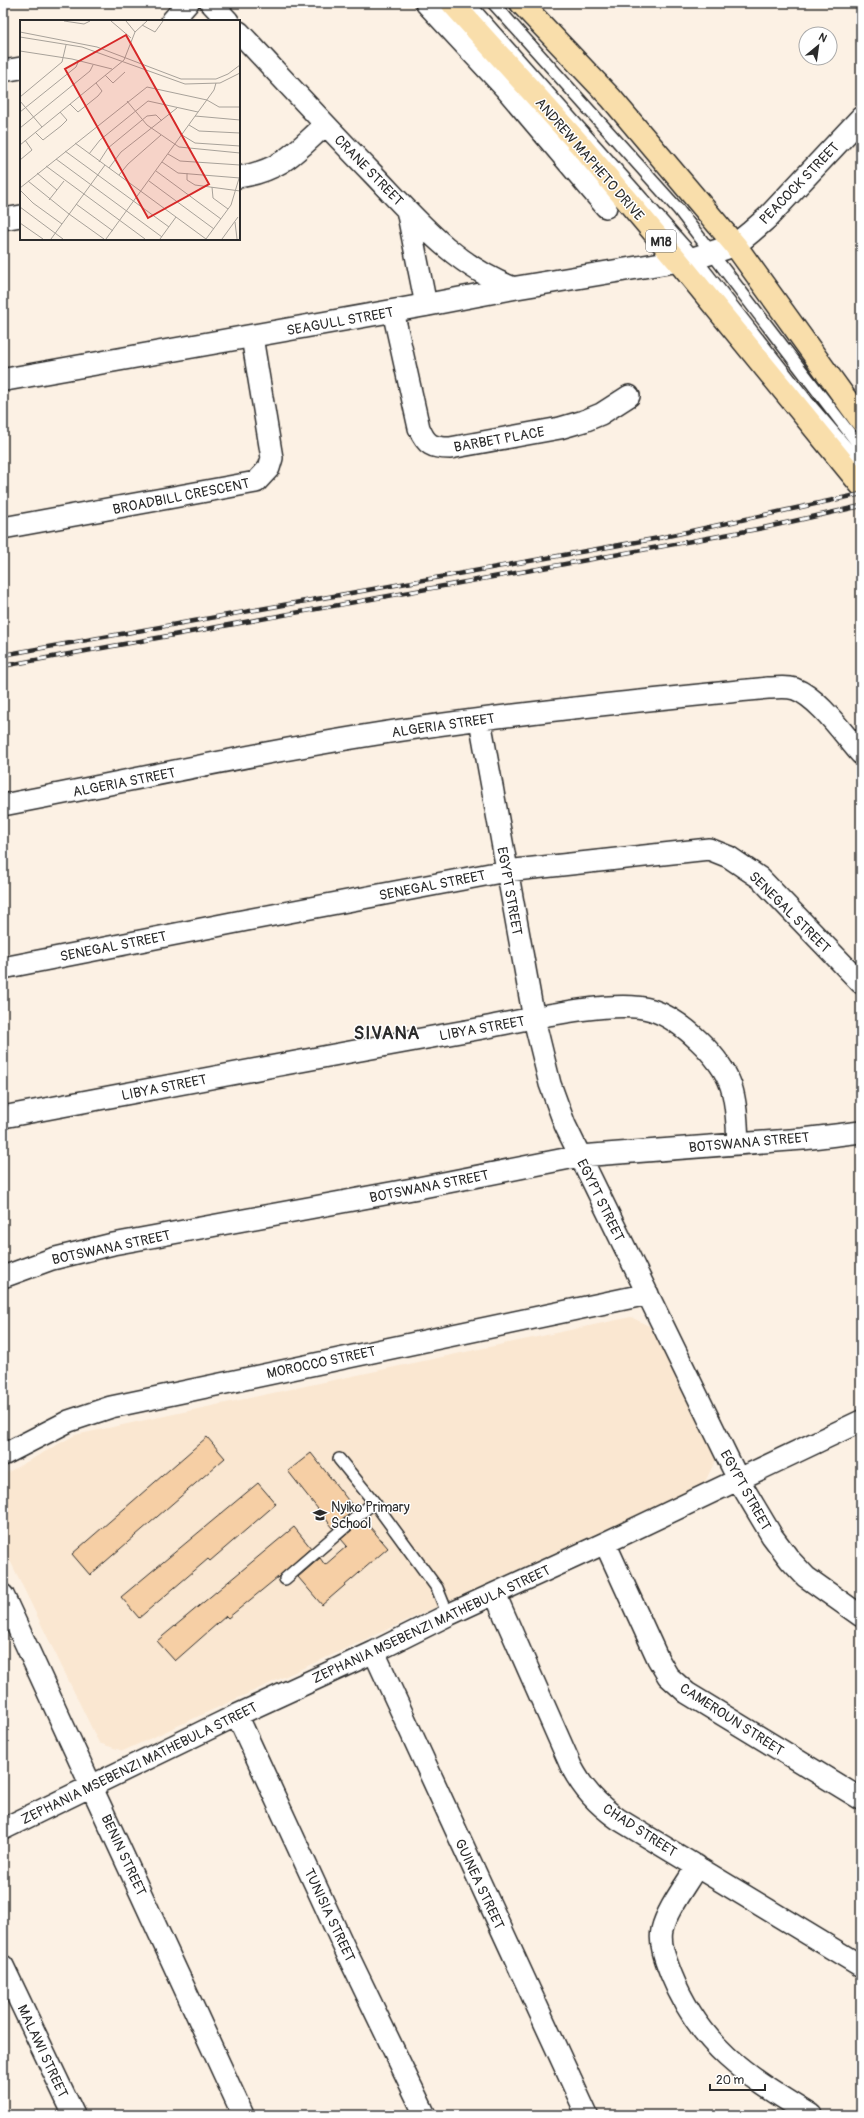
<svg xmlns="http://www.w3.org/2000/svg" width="864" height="2118" font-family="Pangolin,sans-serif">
  <rect width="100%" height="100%" fill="#fcf1e4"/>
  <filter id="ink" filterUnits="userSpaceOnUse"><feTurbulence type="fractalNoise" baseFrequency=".025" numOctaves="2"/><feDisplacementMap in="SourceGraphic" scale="8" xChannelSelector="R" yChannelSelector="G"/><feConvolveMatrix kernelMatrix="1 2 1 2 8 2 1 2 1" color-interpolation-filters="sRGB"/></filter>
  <g filter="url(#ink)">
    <path fill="#fae7d1" d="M 631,1317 L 651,1327 L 717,1457 L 704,1484 L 123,1751 L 99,1743 L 3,1546 L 3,1475 L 75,1435 Z"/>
    <path fill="#f6cfa5" stroke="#2b2b2b" d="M 207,1437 L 225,1458 L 90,1575 L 72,1554 Z
      M 311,1453 L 355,1509 L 333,1528 L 288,1471 Z
      M 258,1483 L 276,1504 L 210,1561 L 208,1559 L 139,1618 L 121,1597 Z
      M 364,1520 L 388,1548 L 322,1605 L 298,1577 L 320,1558 L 325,1565 L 347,1546 L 341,1539 Z
      M 294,1527 L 311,1548 L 278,1577 L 228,1618 L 226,1616 L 175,1661 L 157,1641 Z"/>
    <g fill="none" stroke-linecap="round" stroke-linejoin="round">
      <defs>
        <path id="service" d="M 469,3 L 695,258 L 807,401 L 861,464
          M 493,3 L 678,209 L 861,448
          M 339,1459 L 374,1502 L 437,1588 L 448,1615
          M 285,1579 L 374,1502"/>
        <path id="minor" d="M 211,3 L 228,21
          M 426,3 L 505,88 L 606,207
          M 172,21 L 188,3
          M 239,32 C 284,80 328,128 374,175 C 417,220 455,266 514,288
          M 3,71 L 21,68
          M 239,177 C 282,170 294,153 325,125
          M 407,210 L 426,305
          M 3,219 L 21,216
          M 393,311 L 419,428 C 426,445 432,448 450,448 L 560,428 L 584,421 L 601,414 L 629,396
          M 3,528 L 256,482 L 269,468 L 272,458 L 252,337
          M 480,720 L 534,1019 L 550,1084 L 565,1125 L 738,1479 L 772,1536 L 790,1560 L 806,1577 L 861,1616
          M 3,805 C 140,779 277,748 416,728 C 533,711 650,700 768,688 C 777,688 786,686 795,689 C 819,698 844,735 861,754
          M 3,968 L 247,920 L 506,871 L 709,849 L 729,857 L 760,878 L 861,983
          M 3,1117 C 163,1087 323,1056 483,1028 C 524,1020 615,998 652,1010 C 682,1020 721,1057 731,1086 C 737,1105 737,1125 738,1144
          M 3,1277 L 52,1259 L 113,1244 L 418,1188 L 580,1156 L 803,1139 L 861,1132
          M 3,1455 L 69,1421 L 111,1407 L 648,1294
          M 605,1543 L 658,1659 L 668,1676 L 687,1693 L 861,1799
          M 495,1594 L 571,1766 C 583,1789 597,1804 618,1819 L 861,1966
          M 3,1595 L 243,2115
          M 374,1652 L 587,2115
          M 237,1715 L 344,1947 L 425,2115
          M 3,1829 L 237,1715 L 374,1652 L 448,1615 L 605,1543 L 861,1421
          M 697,1866 C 686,1885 667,1909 662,1930 C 659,1944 666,1961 671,1974 C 701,2048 746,2075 811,2115
          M 3,1966 L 74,2115"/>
        <path id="tertiary" d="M 3,380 L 426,305 L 514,288 L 695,258 L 735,245 L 751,232 L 767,218 L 861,118"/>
        <path id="primary" d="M 452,3 L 581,146 L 677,260 L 861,485
          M 521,3 L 611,98 L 735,245 L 861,420"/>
      </defs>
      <use href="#service" stroke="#2b2b2b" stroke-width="14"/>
      <use href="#minor" stroke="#2b2b2b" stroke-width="24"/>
      <use href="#tertiary" stroke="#2b2b2b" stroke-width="25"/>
      <use href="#primary" stroke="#2b2b2b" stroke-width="25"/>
      <use href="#service" stroke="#fff" stroke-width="11"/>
      <use href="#minor" stroke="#fff" stroke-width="21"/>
      <use href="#tertiary" stroke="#fff" stroke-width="22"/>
      <use href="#primary" stroke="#f9deab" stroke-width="22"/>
      <defs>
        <path id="rail" d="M 3,655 L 659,538 L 861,494
          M 3,666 L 763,528 L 861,506"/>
      </defs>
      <use href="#rail" stroke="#2b2b2b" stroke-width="4.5"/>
      <use href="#rail" stroke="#fff" stroke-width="3" stroke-dasharray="9" stroke-linecap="butt"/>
    </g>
  </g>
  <defs>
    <symbol id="school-bare" viewBox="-9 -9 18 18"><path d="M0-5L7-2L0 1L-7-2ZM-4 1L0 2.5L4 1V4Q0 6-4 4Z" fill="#2b2b2b" stroke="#fff" stroke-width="2.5" paint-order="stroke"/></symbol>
  </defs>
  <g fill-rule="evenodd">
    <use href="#school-bare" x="310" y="1505" width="20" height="20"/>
  </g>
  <g text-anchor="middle" stroke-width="3" stroke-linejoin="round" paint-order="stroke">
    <rect fill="#fff" stroke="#6b6b6b" stroke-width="1" x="646" y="230" width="30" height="22" rx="3"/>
    <g font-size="13" font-weight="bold" fill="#2b2b2b">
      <text x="661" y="246">M18</text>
    </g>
    <g font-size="14" fill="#2b2b2b" stroke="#fff">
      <text transform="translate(590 159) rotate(49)" y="5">ANDREW MAPHETO DRIVE</text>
      <text transform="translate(369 170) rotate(46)" y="5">CRANE STREET</text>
      <text transform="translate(799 183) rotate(-46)" y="5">PEACOCK STREET</text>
      <text transform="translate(340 321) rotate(-10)" y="5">SEAGULL STREET</text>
      <text transform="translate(499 439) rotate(-10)" y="5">BARBET PLACE</text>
      <text transform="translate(181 496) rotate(-11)" y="5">BROADBILL CRESCENT</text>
      <text transform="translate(443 725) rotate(-8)" y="5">ALGERIA STREET</text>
      <text transform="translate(124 782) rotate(-11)" y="5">ALGERIA STREET</text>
      <text transform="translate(432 885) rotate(-11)" y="5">SENEGAL STREET</text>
      <text transform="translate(510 891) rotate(80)" y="5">EGYPT STREET</text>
      <text transform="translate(790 912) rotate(45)" y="5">SENEGAL STREET</text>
      <text transform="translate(113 946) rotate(-11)" y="5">SENEGAL STREET</text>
      <text transform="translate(482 1028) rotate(-10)" y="5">LIBYA STREET</text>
      <text transform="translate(164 1087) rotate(-11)" y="5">LIBYA STREET</text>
      <text transform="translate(749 1142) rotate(-5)" y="5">BOTSWANA STREET</text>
      <text transform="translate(429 1186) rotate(-11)" y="5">BOTSWANA STREET</text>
      <text transform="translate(601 1200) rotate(64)" y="5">EGYPT STREET</text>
      <text transform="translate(111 1247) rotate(-12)" y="5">BOTSWANA STREET</text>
      <text transform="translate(321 1362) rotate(-12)" y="5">MOROCCO STREET</text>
      <text transform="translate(746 1490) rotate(61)" y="5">EGYPT STREET</text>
      <text transform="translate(431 1624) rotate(-25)" y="5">ZEPHANIA MSEBENZI MATHEBULA STREET</text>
      <text transform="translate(732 1719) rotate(33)" y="5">CAMEROUN STREET</text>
      <text transform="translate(139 1763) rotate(-26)" y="5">ZEPHANIA MSEBENZI MATHEBULA STREET</text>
      <text transform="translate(640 1830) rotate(33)" y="5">CHAD STREET</text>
      <text transform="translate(124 1855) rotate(65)" y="5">BENIN STREET</text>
      <text transform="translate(480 1884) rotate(65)" y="5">GUINEA STREET</text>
      <text transform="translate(330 1915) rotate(65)" y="5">TUNISIA STREET</text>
      <text transform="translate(43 2051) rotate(65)" y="5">MALAWI STREET</text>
    </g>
    <g font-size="14" fill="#2b2b2b" stroke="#fff" text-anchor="start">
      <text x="331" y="1512">Nyiko Primary<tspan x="331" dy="16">School</tspan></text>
    </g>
    <g font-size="18" font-weight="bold" letter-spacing="1" fill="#2b2b2b" stroke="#fff">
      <text x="387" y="1039">SIVANA</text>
    </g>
  </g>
  <g transform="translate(20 20)">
    <rect width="220" height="220" fill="#fcf1e4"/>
    <path fill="none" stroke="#a8a29a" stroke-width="1" d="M 44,1 L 64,4 L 70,1M 91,1 L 111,18M 106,1 L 115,12M 122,5 L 135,12 L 143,1M 0,12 L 77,27 L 161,59 L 196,59 L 208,54 L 220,45M 0,17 L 62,27 L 165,64 L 200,63 L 220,53M 0,31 L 52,39 L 92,49M 85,55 L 93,63 L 105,52M 0,77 L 42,42 L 46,25M 0,81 L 22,107M 107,81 L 127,105 L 159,127 L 220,133M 50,84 L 58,92 L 78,76 L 82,71 L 76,63M 0,92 L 56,47 L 59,40M 175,96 L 220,100M 169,105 L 179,111 L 220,113M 0,108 L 70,51 L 73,45M 15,112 L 23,120 L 41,106 L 47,100 L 40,92M 162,115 L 175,123 L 220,126M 55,123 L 186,219M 0,125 L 104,40 L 115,12 L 127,1M 45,131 L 149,207M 69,134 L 80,120 L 128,81 L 178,92M 148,134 L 160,141 L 220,145M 36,139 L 142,217M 0,140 L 12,130 L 5,120M 79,142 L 88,128 L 127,96 L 136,95 L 142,101M 142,142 L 158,153 L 220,158M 26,146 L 125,219M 89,148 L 101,132 L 157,88M 136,151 L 201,199M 17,153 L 37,170M 167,153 L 167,160 L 175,165 L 220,171M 99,155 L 108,144 L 141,115M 8,161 L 49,194M 129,161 L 194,209M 192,167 L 193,178 L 208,189M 0,168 L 127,67 L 187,80 L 199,87 L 220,87M 0,170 L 13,183 L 42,204M 29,180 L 44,161M 56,184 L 93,211M 0,187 L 43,219M 49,194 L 84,219M 215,202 L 217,219M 0,203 L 23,219M 31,219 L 85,145M 86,219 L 194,70 L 196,63M 140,219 L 156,197M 186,219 L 211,185 L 220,155M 202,219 L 218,197"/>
    <path fill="#d62828" fill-opacity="0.15" stroke="#d62828" stroke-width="2" d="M 106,15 L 189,164 L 128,198 L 45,49 Z"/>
    <rect width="220" height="220" fill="none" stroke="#2b2b2b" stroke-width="2"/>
  </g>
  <rect width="864" height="2118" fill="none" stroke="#fff" stroke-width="16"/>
  <rect x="8" y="8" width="848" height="2102" fill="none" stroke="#2b2b2b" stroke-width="1.5" filter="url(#ink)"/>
  <g transform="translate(818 46) rotate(29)"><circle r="19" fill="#ffffff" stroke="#aaaaaa"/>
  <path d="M0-3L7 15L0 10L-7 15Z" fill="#2b2b2b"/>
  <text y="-6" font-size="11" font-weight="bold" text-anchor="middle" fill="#2b2b2b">N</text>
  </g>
  <path d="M710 2084v6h55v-6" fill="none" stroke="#2b2b2b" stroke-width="2"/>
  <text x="716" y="2084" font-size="12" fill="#2b2b2b" stroke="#ffffff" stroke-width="3" paint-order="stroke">20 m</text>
</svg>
